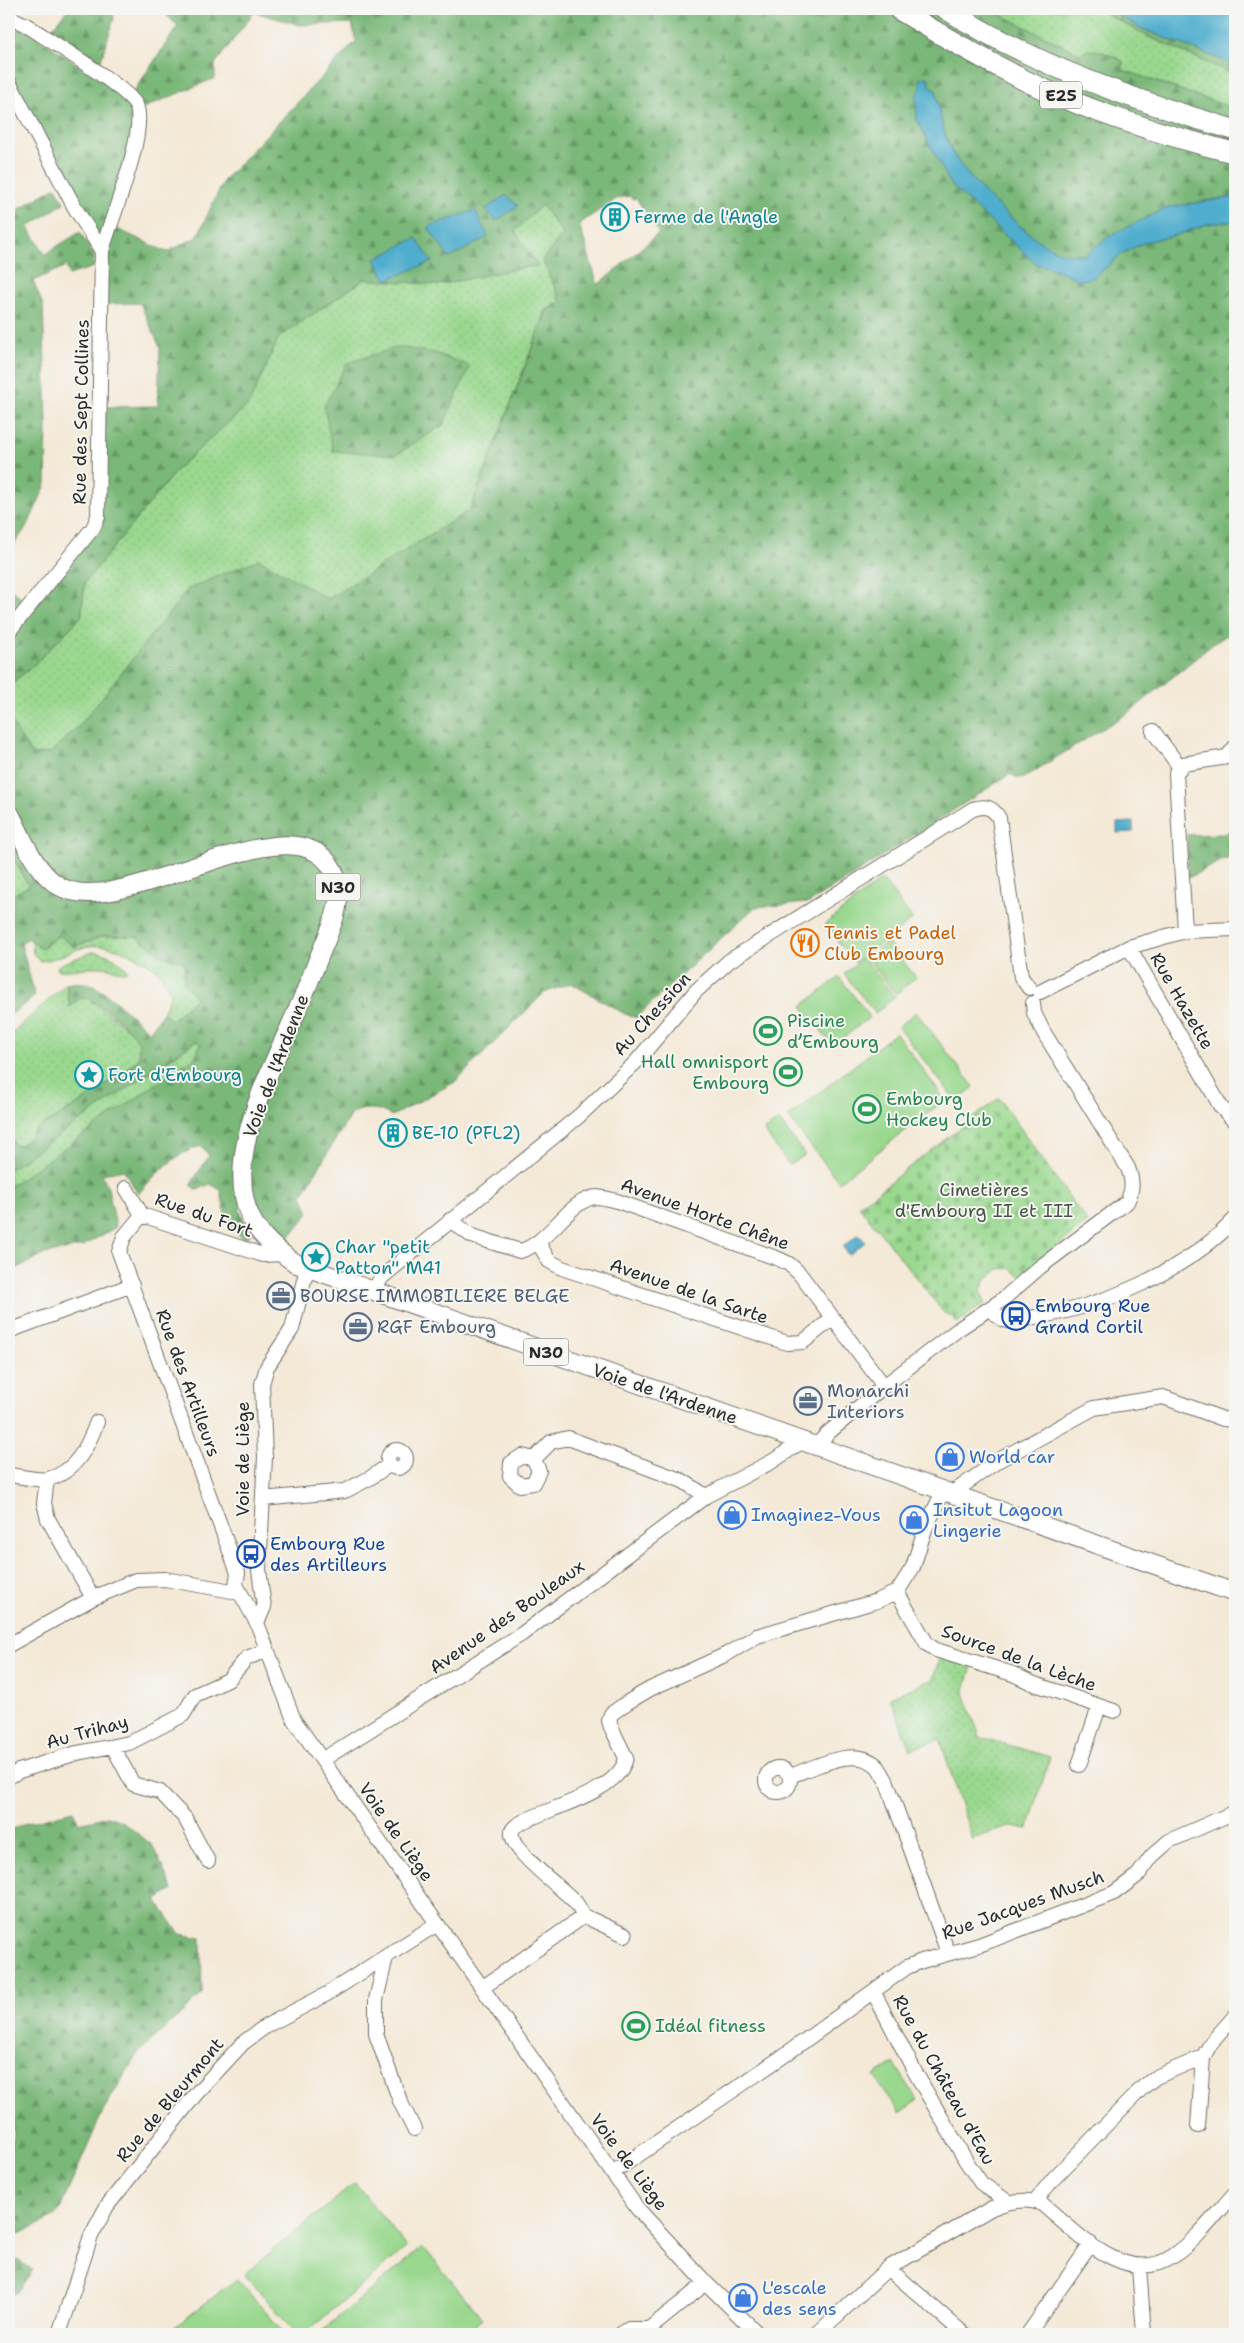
<svg xmlns="http://www.w3.org/2000/svg" width="1244" height="2343" font-family="'Shantell Sans',sans-serif">
  <defs>
    <pattern id="grass-dots" width="8" height="8" patternUnits="userSpaceOnUse" patternTransform="scale(1.25)"><rect width="8" height="8" fill="#99d88e"/><path d="M2 2h.1M6 6h.1" fill="none" stroke="#84ba7b" stroke-width="1.8" stroke-linecap="round"/></pattern>
    <pattern id="forest-firs" width="22" height="20" patternUnits="userSpaceOnUse" patternTransform="scale(1.25)"><rect width="22" height="20" fill="#7ab879"/><path d="M5 1l3.5 6h-7zM16 11l3.5 6h-7z" fill="#649663"/></pattern>
    <pattern id="cemetery-stones" width="16" height="16" patternUnits="userSpaceOnUse" patternTransform="scale(1.25)"><rect width="16" height="16" fill="#99d88e"/><path d="M2 7V4a2 2 0 0 1 4 0v3zM10 15v-3a2 2 0 0 1 4 0v3z" fill="#84ba7b"/></pattern>
  </defs>
  <rect width="100%" height="100%" fill="#f6f6f2"/>
  <filter id="ink" filterUnits="userSpaceOnUse"><feTurbulence type="fractalNoise" baseFrequency=".02" numOctaves="2"/><feDisplacementMap in="SourceGraphic" scale="10" xChannelSelector="R" yChannelSelector="G"/><feConvolveMatrix kernelMatrix="1 2 1 2 8 2 1 2 1" color-interpolation-filters="sRGB"/></filter>
  <filter id="wash" filterUnits="userSpaceOnUse"><feTurbulence type="fractalNoise" baseFrequency=".0096" numOctaves="4" result="noise"/><feDisplacementMap in="SourceGraphic" scale="20" xChannelSelector="R" yChannelSelector="G"/><feGaussianBlur stdDeviation="1.12" result="paint"/><feColorMatrix in="noise" values="0 0 0 0 0 0 0 0 0 0 0 0 0 0 0 0 0 1.4 0 .05"/><feComposite in="paint" operator="in"/></filter>
  <g filter="url(#wash)">
    <rect width="100%" height="100%" fill="#f4e9d7"/>
    <path fill="url(#grass-dots)" stroke="#62825c" d="M 989,9 L 1098,9 L 1147,36 L 1235,75 L 1235,109 L 1122,70 L 1123,61 C 1108,53 1097,49 1080,54 Z
      M 542,205 L 563,234 L 542,260 L 561,301 L 546,310 L 470,510 L 328,600 L 259,559 L 50,753 L 32,755 L 9,719 L 9,685 L 31,668 L 81,617 L 85,582 L 178,468 L 249,404 L 279,337 L 365,279 L 438,285 L 514,269 L 538,266 L 514,231 Z
      M 9,851 L 29,886 L 9,897 Z
      M 59,935 L 74,947 L 103,936 L 136,936 L 163,956 L 185,962 L 184,982 L 197,998 L 172,1020 L 163,1013 L 171,993 C 165,986 163,975 157,970 C 139,956 107,941 85,947 C 69,951 57,960 41,961 L 33,954 L 32,941 L 41,949 Z
      M 92,952 C 107,952 119,959 128,971 C 120,974 116,969 109,968 C 92,964 75,972 58,970 L 57,967 L 61,964 Z
      M 66,984 L 70,1006 C 77,1001 80,996 89,999 L 132,1032 L 139,1043 L 139,1059 L 85,1100 L 35,1130 L 28,1140 L 21,1145 L 14,1145 L 9,1133 L 9,1036 Z
      M 197,1040 L 201,1043 L 196,1057 L 9,1187 L 9,1170 Z
      M 940,1656 L 972,1666 L 964,1693 L 980,1737 L 1050,1757 L 1028,1829 L 1012,1826 L 972,1839 L 940,1739 L 910,1750 L 890,1697 L 933,1679 Z"/>
    <path fill="url(#forest-firs)" stroke="#527252" fill-rule="evenodd" d="M 68,9 L 111,9 L 114,18 L 99,67 L 50,31 Z
      M 160,9 L 989,9 L 1080,54 C 1092,44 1112,56 1123,61 L 1123,70 L 1235,109 L 1235,197 L 1202,201 L 1109,236 L 1085,255 C 1075,254 1063,254 1055,250 C 1029,239 969,181 955,157 C 943,137 940,113 936,91 L 930,86 L 951,185 L 1035,263 L 1062,272 L 1079,280 L 1093,278 L 1123,253 L 1145,242 L 1177,235 L 1207,224 L 1235,221 L 1235,630 L 1213,644 L 1131,711 L 1025,777 L 1018,778 L 1010,774 L 809,903 L 755,907 L 647,1007 L 637,1018 L 625,1014 L 571,983 L 544,993 L 455,1082 L 392,1116 C 378,1108 366,1106 351,1114 L 302,1195 L 309,1213 L 284,1243 L 265,1223 L 255,1201 L 239,1209 L 251,1234 L 244,1240 L 226,1221 L 221,1190 L 210,1184 L 197,1190 L 190,1185 L 209,1156 L 202,1146 C 177,1151 154,1176 138,1194 L 124,1170 L 102,1174 L 108,1188 L 116,1227 L 83,1246 L 45,1254 L 9,1272 L 9,1187 L 195,1057 L 201,1044 L 195,1041 L 9,1170 L 9,1133 L 14,1145 L 21,1145 L 28,1140 L 35,1130 L 85,1100 L 139,1059 C 139,1054 140,1048 139,1044 C 136,1032 94,997 82,998 C 77,998 73,1003 70,1007 L 66,984 C 74,982 83,982 90,984 C 99,986 141,1023 149,1032 L 163,1013 L 172,1020 L 196,998 L 184,982 L 185,962 L 163,956 L 136,936 L 103,936 L 74,947 L 59,935 L 41,949 L 28,938 L 21,944 L 35,996 L 9,1016 L 9,897 L 29,886 L 9,851 L 9,719 L 32,755 L 50,753 L 80,725 L 188,589 L 259,559 L 328,599 L 470,510 L 547,310 L 561,301 L 542,260 L 563,234 L 542,205 L 515,231 L 538,266 L 514,269 L 438,285 L 365,279 L 279,337 L 249,404 L 178,468 L 85,582 L 81,617 L 31,668 L 9,685 L 9,589 L 35,606 L 99,527 L 106,407 L 158,406 L 160,347 L 140,303 L 105,304 L 107,251 L 9,77 L 9,19 L 118,91 L 134,109 L 131,148 L 106,224 L 167,252 L 197,237 L 224,180 L 356,41 L 352,23 L 300,25 L 254,12 L 215,64 L 215,78 L 143,108 L 132,94 L 178,26 ZM 629,196 L 633,199 L 636,198 L 659,233 L 598,285 L 579,224 L 616,199 Z
      M 1098,9 L 1109,9 L 1140,28 L 1235,65 L 1235,75 L 1147,36 Z
      M 56,187 L 64,203 L 28,227 L 45,254 L 80,232 L 94,255 L 94,267 L 69,275 L 66,266 L 33,281 L 43,305 L 47,422 L 46,484 L 28,525 L 9,551 L 9,208 L 12,213 Z
      M 398,347 L 435,353 L 470,366 L 443,425 L 396,455 L 333,451 L 324,407 L 347,363 Z
      M 1235,804 L 1235,858 L 1225,859 L 1188,878 L 1187,835 L 1225,834 L 1233,827 L 1232,805 Z
      M 73,1811 L 79,1823 L 108,1816 L 123,1822 L 152,1845 L 173,1890 L 156,1900 L 180,1934 L 201,1938 L 202,1994 L 138,2053 L 104,2109 L 60,2209 L 54,2217 L 9,2239 L 9,2148 C 17,2137 14,2121 9,2109 L 9,1831 L 23,1824 Z
      M 9,2255 L 33,2270 L 17,2292 L 9,2296 Z"/>
    <path fill="url(#cemetery-stones)" stroke="#62825c" d="M 999,1098 L 1087,1222 L 1021,1276 L 1009,1268 L 999,1269 L 985,1280 L 981,1291 L 985,1303 L 957,1323 L 952,1316 L 944,1313 L 859,1206 Z"/>
    <path fill="#99d88e" stroke="#62825c" d="M 882,879 L 913,919 L 855,963 L 824,925 Z
      M 887,942 L 916,977 L 896,994 L 867,958 Z
      M 864,958 L 895,997 L 875,1013 L 844,974 Z
      M 839,977 L 870,1017 L 833,1046 L 802,1006 Z
      M 916,1012 L 974,1087 L 956,1101 L 898,1027 Z
      M 896,1033 L 945,1100 L 839,1182 L 788,1117 Z
      M 779,1120 L 805,1155 L 789,1165 L 764,1131 Z
      M 894,2063 L 918,2100 L 899,2113 L 874,2076 Z
      M 355,2183 L 407,2247 L 304,2334 L 297,2334 L 244,2274 Z
      M 423,2247 L 483,2319 L 465,2334 L 318,2334 Z
      M 237,2279 L 285,2334 L 177,2334 L 172,2329 Z"/>
    <path fill="#4fadce" stroke="#3d6c7c" d="M 1109,9 L 1235,9 L 1235,65 L 1140,28 Z
      M 928,77 L 930,86 L 936,91 C 940,113 943,137 955,157 C 969,181 1029,239 1055,250 C 1063,254 1075,254 1085,255 L 1109,236 L 1169,207 L 1235,197 L 1235,221 L 1207,224 L 1177,235 L 1145,242 L 1123,253 L 1093,278 L 1079,280 L 1062,272 L 1035,263 L 951,185 L 917,120 L 916,95 L 921,89 L 920,78 Z
      M 506,195 L 518,206 L 496,221 L 486,209 Z
      M 475,210 L 488,237 L 449,258 L 428,227 Z
      M 416,238 L 432,262 L 386,280 L 375,259 Z
      M 1133,822 L 1133,832 L 1117,833 L 1117,823 Z
      M 859,1234 L 865,1242 L 849,1255 L 843,1247 Z"/>
  </g>
  <g filter="url(#ink)">
    <g fill="none" stroke-linecap="round" stroke-linejoin="round">
      <defs>
        <path id="minor" d="M 9,17 L 26,25 C 47,39 128,88 136,105 C 148,132 110,221 102,251
          M 9,82 L 75,208 L 102,251 L 98,517 L 93,528 L 9,631
          M 1153,731 L 1179,766
          M 1185,931 L 1176,773 L 1183,764 L 1227,757 L 1235,747
          M 1129,947 L 1221,1107 L 1235,1122
          M 1040,992 L 1129,947 L 1185,931 L 1235,929
          M 126,1188 L 142,1215 L 263,1255 L 283,1254
          M 142,1215 L 124,1237 L 119,1252 L 238,1573 L 236,1585 L 257,1623 L 294,1720 L 637,2208 L 706,2283 L 758,2334
          M 450,1220 L 472,1236 L 520,1251 C 549,1244 570,1198 597,1197 C 603,1197 611,1200 617,1201 L 779,1259 L 789,1264 L 799,1273 L 884,1386
          M 538,1242 L 549,1261 L 562,1268 L 787,1343 L 803,1342 L 833,1318
          M 372,1292 L 382,1277 L 579,1116 L 636,1062 L 696,991 L 729,961 L 973,809 C 986,805 992,807 999,818 L 1021,977 L 1029,988
          M 989,1309 C 993,1312 999,1318 1004,1320 C 1012,1323 1026,1319 1035,1317 C 1101,1308 1189,1269 1235,1219
          M 9,1331 L 132,1285
          M 815,1447 L 828,1433 L 884,1386 L 960,1328 L 1002,1300 L 1040,1267 L 1127,1202 C 1133,1189 1133,1182 1128,1168 L 1044,1033 L 1034,1013 L 1033,1003
          M388 1459a9 9 0 1 1 18 0a9 9 0 1 1-18 0Z
          M 522,1456 L 534,1459 L 539,1471 L 533,1483 L 520,1485 L 510,1476 L 511,1463 Z
          M 534,1459 L 551,1442 L 568,1438 L 683,1481 L 706,1496
          M 9,1475 C 20,1476 37,1481 48,1479 C 76,1472 88,1446 97,1422
          M 47,1479 L 44,1503 L 48,1519 L 93,1598
          M 951,1494 L 999,1460 L 1094,1408 L 1163,1397 L 1223,1419 L 1235,1420
          M 263,1499 L 345,1491 L 370,1478 L 389,1465
          M 897,1592 L 927,1644 L 936,1650 L 1013,1674 L 1032,1683 L 1114,1711
          M 257,1623 L 264,1607 L 259,1570 L 265,1457 L 262,1384 L 267,1367 L 292,1329 L 307,1268
          M 9,1645 L 93,1598 L 136,1580 L 165,1579 L 232,1591 L 241,1594
          M 113,1747 L 133,1784 L 160,1792 L 185,1818 L 208,1861
          M 322,1760 L 522,1634 L 706,1496 L 773,1461 L 801,1442
          M 1079,1765 L 1099,1707
          M766 1780a12 12 0 1 1 24 0a12 12 0 1 1-24 0Z
          M 790,1776 C 814,1768 856,1744 878,1767 C 881,1771 883,1776 886,1780 L 948,1953
          M 9,1777 L 19,1771 L 77,1753 L 129,1743 L 183,1715 L 195,1695 L 228,1680 L 247,1658 L 267,1650
          M 584,1916 C 581,1912 579,1907 576,1903 C 563,1888 508,1851 512,1831 C 516,1814 618,1799 626,1758 L 611,1727 L 609,1721 L 611,1714 L 628,1702 L 650,1689 L 727,1654 L 757,1636 L 877,1601 L 897,1592 L 913,1567 L 925,1529 L 943,1492
          M 386,1957 L 376,2000 L 376,2034 L 400,2101 L 414,2129
          M 482,1988 L 584,1916 L 625,1935
          M 874,1993 L 915,2072 L 966,2161 L 981,2183 L 1008,2202
          M 1198,2126 L 1203,2057
          M 612,2173 L 782,2057 L 907,1967 L 922,1961 L 979,1945 L 1114,1893 L 1138,1875 L 1152,1856 L 1169,1841 L 1235,1812
          M 1035,2201 L 1054,2178 L 1142,2088 L 1156,2077 L 1203,2057 L 1211,2043 L 1235,2016
          M 1139,2267 L 1144,2334
          M 888,2268 L 964,2334
          M 59,2334 L 91,2236 L 107,2206 L 195,2095 L 243,2043 L 266,2026 L 327,1994 L 437,1924
          M 621,2334 L 629,2329 L 649,2329 L 706,2283
          M 817,2334 L 888,2268 L 992,2208 C 1007,2202 1026,2197 1042,2204 C 1076,2232 1126,2288 1173,2256 C 1197,2240 1216,2214 1235,2193
          M 1028,2334 L 1091,2244"/>
        <path id="major" d="M 9,812 C 22,836 34,871 59,886 C 122,924 292,793 333,870 C 347,896 331,928 321,952 C 313,972 305,993 296,1013 C 272,1068 222,1158 251,1218 C 261,1238 279,1252 297,1264 L 1235,1593"/>
        <path id="highway" d="M 898,9 C 939,34 981,58 1024,80 C 1091,113 1163,135 1235,153
          M 946,9 C 1034,65 1135,101 1235,130"/>
      </defs>
      <use href="#minor" stroke="#716e67" stroke-width="16"/>
      <use href="#major" stroke="#716e67" stroke-width="20"/>
      <use href="#highway" stroke="#716e67" stroke-width="22"/>
      <use href="#minor" stroke="#fff" stroke-width="14"/>
      <use href="#major" stroke="#fff" stroke-width="18"/>
      <use href="#highway" stroke="#fff" stroke-width="20"/>
    </g>
  </g>
  <defs>
    <symbol id="building-ring" viewBox="-11 -11 22 22"><circle r="9.5" fill="#f6f6f2" stroke="#0f9aa8" stroke-width="1.5"/><path d="M-4-6H4V6H1V3H-1V6H-4ZM-2.5-4.3h1.7v1.8h-1.7ZM.8-4.3h1.7v1.8H.8ZM-2.5-1h1.7V.8h-1.7ZM.8-1h1.7V.8H.8Z" fill="#0f9aa8"/></symbol>
    <symbol id="restaurant-ring" viewBox="-11 -11 22 22"><circle r="9.5" fill="#f6f6f2" stroke="#e8710a" stroke-width="1.5"/><path d="M-5-6h1v4h1v-4h1v4h1v-4h1v5L-1.5 .5V6h-2V.5L-5-1ZM5-6V6H3V1.5H1.5Q1.5-4 5-6Z" fill="#e8710a"/></symbol>
    <symbol id="stadium-ring" viewBox="-11 -11 22 22"><circle r="9.5" fill="#f6f6f2" stroke="#2e9e5b" stroke-width="1.5"/><path d="M0-5a6.5 5 0 1 0 0 10a6.5 5 0 1 0 0-10ZM-3.5-1.8h7v3.6h-7Z" fill="#2e9e5b"/></symbol>
    <symbol id="sight-ring" viewBox="-11 -11 22 22"><circle r="9.5" fill="#f6f6f2" stroke="#0f9aa8" stroke-width="1.5"/><path d="M0-6L1.8-2.2L6-1.7L2.9 1.2L3.7 5.4L0 3.3L-3.7 5.4L-2.9 1.2L-6-1.7L-1.8-2.2Z" fill="#0f9aa8"/></symbol>
    <symbol id="office-ring" viewBox="-11 -11 22 22"><circle r="9.5" fill="#f6f6f2" stroke="#5c6f8a" stroke-width="1.5"/><path d="M-6-3h4V-5.5h4V-3h4V5H-6ZM-1-4.5V-3h2v-1.5ZM-6 0V1H6V0Z" fill="#5c6f8a"/></symbol>
    <symbol id="bus-ring" viewBox="-11 -11 22 22"><circle r="9.5" fill="#f6f6f2" stroke="#1a4fb4" stroke-width="1.5"/><path d="M-5-6H5V4H4V6H2V4H-2V6H-4V4H-5ZM-3.5-4V0h7V-4ZM-3.5 1.2v1.5H-2V1.2ZM2 1.2v1.5H3.5V1.2Z" fill="#1a4fb4"/></symbol>
    <symbol id="shop-ring" viewBox="-11 -11 22 22"><circle r="9.5" fill="#f6f6f2" stroke="#3f7fe0" stroke-width="1.5"/><path d="M-5-2.5h2.3a2.7 3.5 0 0 1 5.4 0H5L5.5 6h-11ZM-1.5-2.5h3a1.5 2.3 0 0 0-3 0Z" fill="#3f7fe0"/></symbol>
  </defs>
  <g fill-rule="evenodd">
    <use href="#building-ring" x="599" y="201" width="32" height="32"/>
    <use href="#restaurant-ring" x="789" y="927" width="32" height="32"/>
    <use href="#stadium-ring" x="752" y="1015" width="32" height="32"/>
    <use href="#stadium-ring" x="772" y="1056" width="32" height="32"/>
    <use href="#sight-ring" x="73" y="1059" width="32" height="32"/>
    <use href="#stadium-ring" x="851" y="1093" width="32" height="32"/>
    <use href="#building-ring" x="377" y="1117" width="32" height="32"/>
    <use href="#sight-ring" x="300" y="1241" width="32" height="32"/>
    <use href="#office-ring" x="265" y="1280" width="32" height="32"/>
    <use href="#bus-ring" x="1000" y="1300" width="32" height="32"/>
    <use href="#office-ring" x="342" y="1311" width="32" height="32"/>
    <use href="#office-ring" x="792" y="1385" width="32" height="32"/>
    <use href="#shop-ring" x="934" y="1441" width="32" height="32"/>
    <use href="#shop-ring" x="716" y="1499" width="32" height="32"/>
    <use href="#shop-ring" x="898" y="1504" width="32" height="32"/>
    <use href="#bus-ring" x="235" y="1538" width="32" height="32"/>
    <use href="#stadium-ring" x="620" y="2010" width="32" height="32"/>
    <use href="#shop-ring" x="727" y="2282" width="32" height="32"/>
  </g>
  <g text-anchor="middle" stroke-width="4" stroke-linejoin="round" paint-order="stroke">
    <g fill="#f6f6f2" stroke="#686867" stroke-width="1">
      <rect x="1040" y="81.5" width="42" height="27" rx="4"/>
      <rect x="315.5" y="873.5" width="45" height="27" rx="4"/>
      <rect x="523.5" y="1338.5" width="45" height="27" rx="4"/>
    </g>
    <g font-size="16" font-weight="bold" fill="#2b2b2b">
      <text x="1061" y="101">E25</text>
      <text x="338" y="893">N30</text>
      <text x="546" y="1358">N30</text>
    </g>
    <g font-size="18" fill="#0d838f" stroke="#f6f6f2" text-anchor="start">
      <text x="634" y="223">Ferme de l'Angle</text>
      <text x="108" y="1081">Fort d'Embourg</text>
      <text x="412" y="1139">BE-10 (PFL2)</text>
      <text x="335" y="1253">Char "petit<tspan x="335" dy="21">Patton" M41</tspan></text>
    </g>
    <g font-size="18" fill="#2b2b2b" stroke="#f6f6f2">
      <text transform="translate(81 412) rotate(-89)" y="6">Rue des Sept Collines</text>
      <text transform="translate(1182 1001) rotate(60)" y="6">Rue Hazette</text>
      <text transform="translate(652 1014) rotate(-48)" y="6">Au Chession</text>
      <text transform="translate(276 1066) rotate(-69)" y="6">Voie de l'Ardenne</text>
      <text transform="translate(705 1214) rotate(20)" y="6">Avenue Horte Chêne</text>
      <text transform="translate(204 1215) rotate(19)" y="6">Rue du Fort</text>
      <text transform="translate(689 1291) rotate(19)" y="6">Avenue de la Sarte</text>
      <text transform="translate(188 1383) rotate(70)" y="6">Rue des Artilleurs</text>
      <text transform="translate(665 1394) rotate(19)" y="6">Voie de l'Ardenne</text>
      <text transform="translate(243 1459) rotate(-90)" y="6">Voie de Liège</text>
      <text transform="translate(507 1617) rotate(-35)" y="6">Avenue des Bouleaux</text>
      <text transform="translate(1019 1658) rotate(20)" y="6">Source de la Lèche</text>
      <text transform="translate(87 1732) rotate(-15)" y="6">Au Trihay</text>
      <text transform="translate(396 1832) rotate(55)" y="6">Voie de Liège</text>
      <text transform="translate(1023 1905) rotate(-20)" y="6">Rue Jacques Musch</text>
      <text transform="translate(944 2080) rotate(61)" y="6">Rue du Château d'Eau</text>
      <text transform="translate(170 2100) rotate(-50)" y="6">Rue de Bleurmont</text>
      <text transform="translate(629 2162) rotate(53)" y="6">Voie de Liège</text>
    </g>
    <g font-size="18" fill="#c56008" stroke="#f6f6f2" text-anchor="start">
      <text x="824" y="939">Tennis et Padel<tspan x="824" dy="21">Club Embourg</tspan></text>
    </g>
    <g font-size="18" fill="#27864d" stroke="#f6f6f2" text-anchor="start">
      <text x="787" y="1027">Piscine<tspan x="787" dy="21">d’Embourg</tspan></text>
      <text x="769" y="1068" text-anchor="end">Hall omnisport<tspan x="769" dy="21">Embourg</tspan></text>
      <text x="886" y="1105">Embourg<tspan x="886" dy="21">Hockey Club</tspan></text>
      <text x="655" y="2032">Idéal fitness</text>
    </g>
    <g font-size="18" fill="#465644" stroke="#f6f6f2">
      <text x="984" y="1196">Cimetières<tspan x="984" dy="21">d'Embourg II et III</tspan></text>
    </g>
    <g font-size="18" fill="#4e5e75" stroke="#f6f6f2" text-anchor="start">
      <text x="300" y="1302">BOURSE IMMOBILIERE BELGE</text>
      <text x="377" y="1333">RGF Embourg</text>
      <text x="827" y="1397">Monarchi<tspan x="827" dy="21">Interiors</tspan></text>
    </g>
    <g font-size="18" fill="#164399" stroke="#f6f6f2" text-anchor="start">
      <text x="1035" y="1312">Embourg Rue<tspan x="1035" dy="21">Grand Cortil</tspan></text>
      <text x="270" y="1550">Embourg Rue<tspan x="270" dy="21">des Artilleurs</tspan></text>
    </g>
    <g font-size="18" fill="#366cbe" stroke="#f6f6f2" text-anchor="start">
      <text x="969" y="1463">World car</text>
      <text x="933" y="1516">Insitut Lagoon<tspan x="933" dy="21">Lingerie</tspan></text>
      <text x="751" y="1521">Imaginez-Vous</text>
      <text x="762" y="2294">L'escale<tspan x="762" dy="21">des sens</tspan></text>
    </g>
  </g>
  <rect width="1244" height="2343" fill="none" stroke="#f6f6f2" stroke-width="30"/>
</svg>
